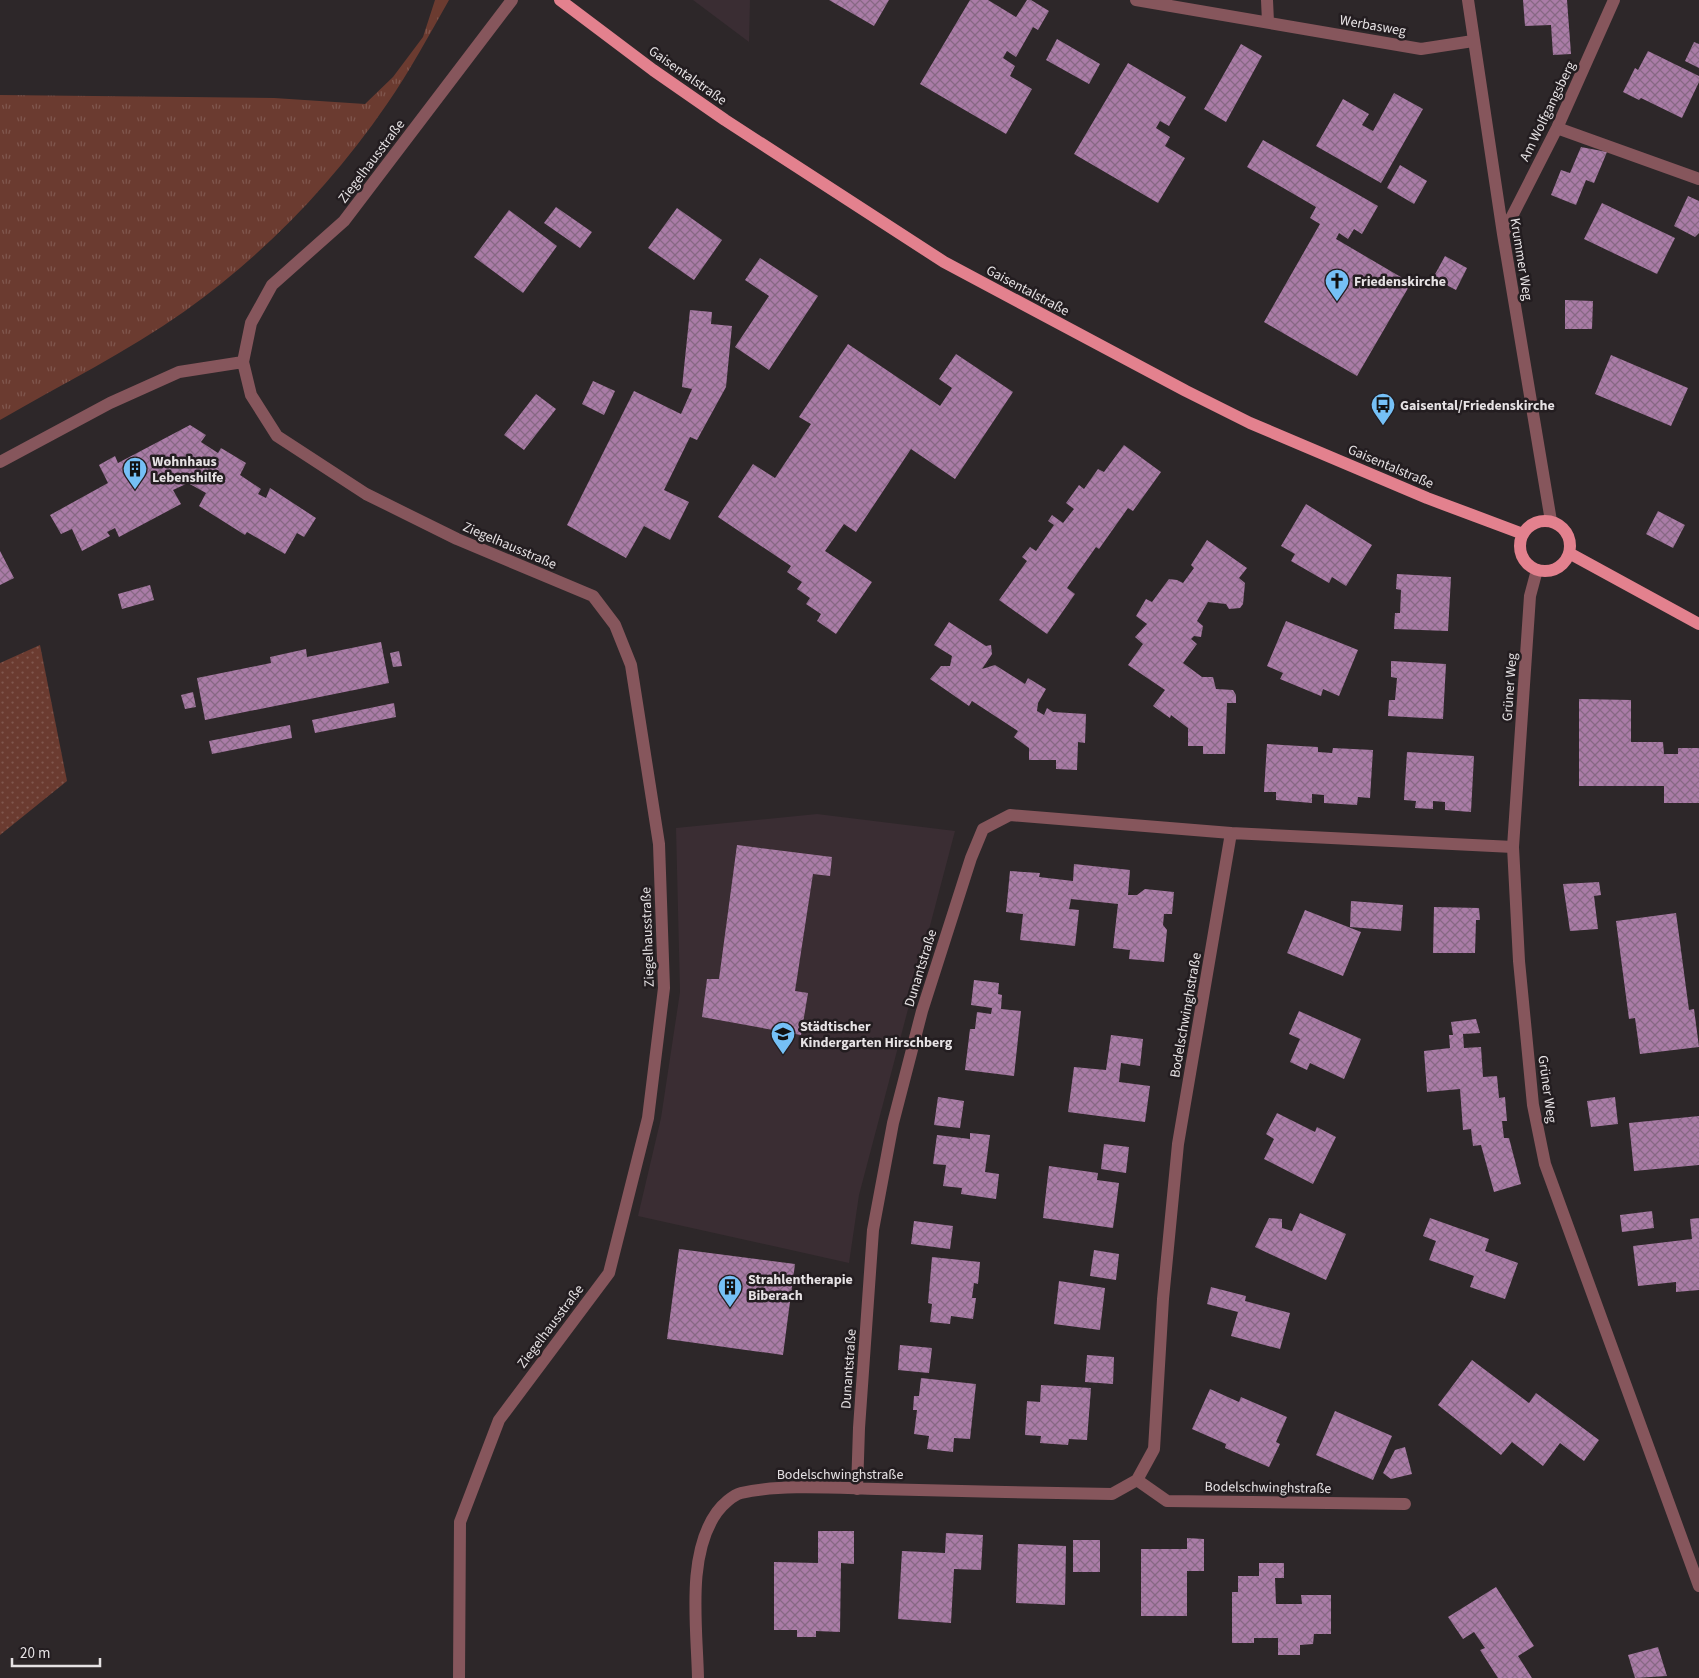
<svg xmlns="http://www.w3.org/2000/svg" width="1699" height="1678" font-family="'Source Sans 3',sans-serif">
  <defs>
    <pattern id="grass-tufts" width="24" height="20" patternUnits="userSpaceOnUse" patternTransform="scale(1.25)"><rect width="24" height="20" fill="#6b3b30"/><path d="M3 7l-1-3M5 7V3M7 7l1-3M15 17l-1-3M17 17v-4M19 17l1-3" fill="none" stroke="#80574e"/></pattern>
    <pattern id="garden-dots" width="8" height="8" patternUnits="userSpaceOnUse" patternTransform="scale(1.25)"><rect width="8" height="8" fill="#6b3b30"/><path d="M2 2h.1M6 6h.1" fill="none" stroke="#80574e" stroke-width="1.8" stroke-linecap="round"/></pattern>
    <pattern id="building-cross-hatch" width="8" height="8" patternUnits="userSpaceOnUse" patternTransform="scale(1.25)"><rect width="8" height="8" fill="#aa7ca7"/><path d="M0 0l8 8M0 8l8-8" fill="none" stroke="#876884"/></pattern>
  </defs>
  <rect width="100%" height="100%" fill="#2d2729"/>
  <path fill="#3a2d33" d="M 693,0 L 750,0 L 749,42 Z
    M 817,814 L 955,831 L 859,1195 L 849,1263 L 638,1216 L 661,1118 L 680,992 L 676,828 Z"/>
  <path fill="url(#grass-tufts)" d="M 435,0 L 449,0 C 429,35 410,71 387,104 C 333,183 264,255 185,311 C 127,352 62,384 0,420 L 0,95 L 274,98 L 365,104 L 393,77 L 423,37 Z"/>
  <path fill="url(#garden-dots)" d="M 40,645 L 67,781 L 0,835 L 0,663 Z"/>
  <path fill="url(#building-cross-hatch)" d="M 829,0 L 889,0 L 874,26 Z
    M 970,0 L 988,0 L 1016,17 L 1027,0 L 1031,0 L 1049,11 L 1038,30 L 1033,27 L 1016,57 L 1007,51 L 1003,58 L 1015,66 L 1010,76 L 1032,89 L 1006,134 L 920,84 Z
    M 1523,0 L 1567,0 L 1571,54 L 1553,55 L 1551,25 L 1525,26 Z
    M 1057,39 L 1100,64 L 1089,84 L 1046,60 Z
    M 1694,42 L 1699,44 L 1699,68 L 1685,61 Z
    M 1241,44 L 1262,56 L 1226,122 L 1204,109 Z
    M 1648,51 L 1699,76 L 1699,82 L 1682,118 L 1641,98 L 1639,100 L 1623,92 L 1635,68 L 1638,70 Z
    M 1128,63 L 1186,97 L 1169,126 L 1160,121 L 1156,128 L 1170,137 L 1165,146 L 1185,158 L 1158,203 L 1074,154 Z
    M 1394,93 L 1423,109 L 1381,183 L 1316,146 L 1343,99 L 1369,114 L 1362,125 L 1373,131 Z
    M 1263,140 L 1378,206 L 1362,234 L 1354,229 L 1348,239 L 1339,233 L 1336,239 L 1411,283 L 1357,376 L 1264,322 L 1320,224 L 1310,218 L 1316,207 L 1247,167 Z
    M 1581,147 L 1607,152 L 1594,183 L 1586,180 L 1576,205 L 1551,195 L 1561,170 L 1570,173 Z
    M 1400,165 L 1427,181 L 1414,204 L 1387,188 Z
    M 1688,196 L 1699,201 L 1699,233 L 1695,237 L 1674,226 Z
    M 1602,203 L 1675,238 L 1657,274 L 1584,239 Z
    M 556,207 L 592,232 L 580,248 L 544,223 Z
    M 677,208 L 722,240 L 694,280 L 648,248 Z
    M 509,210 L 557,246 L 523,293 L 474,257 Z
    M 1445,256 L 1467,268 L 1456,290 L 1433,278 Z
    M 760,258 L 818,296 L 769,370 L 735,347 L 769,296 L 745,280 Z
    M 1565,300 L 1593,301 L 1592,329 L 1565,329 Z
    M 690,310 L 712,312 L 711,324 L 732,326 L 726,387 L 697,440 L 690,437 L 664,490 L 689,502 L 670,540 L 644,526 L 626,558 L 567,525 L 634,391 L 681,414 L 692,389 L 682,387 Z
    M 848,344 L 940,406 L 952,388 L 939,379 L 956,354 L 1013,392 L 955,479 L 911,449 L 856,532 L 844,524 L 825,551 L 872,582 L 836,634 L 817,621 L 821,614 L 806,604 L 810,598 L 797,589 L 802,582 L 787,572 L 791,566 L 718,517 L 753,464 L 775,478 L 811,424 L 799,417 Z
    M 1611,355 L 1688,388 L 1671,426 L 1595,394 Z
    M 593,381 L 615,391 L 604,415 L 582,404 Z
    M 536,394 L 556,409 L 524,450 L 504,435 Z
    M 190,425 L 206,435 L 201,442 L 218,453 L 221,448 L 246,463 L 240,475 L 261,489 L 258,494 L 266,498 L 270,488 L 316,518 L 304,537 L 297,533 L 285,554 L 247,532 L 245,535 L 199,506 L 206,493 L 188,483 L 173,490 L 181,504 L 119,537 L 115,528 L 107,532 L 110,536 L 82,551 L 72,529 L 61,534 L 50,515 L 108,483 L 99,465 L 115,456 L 118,463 Z
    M 1124,445 L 1161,472 L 1133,511 L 1128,508 L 1099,549 L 1096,547 L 1067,588 L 1075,594 L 1047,634 L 999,600 L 1027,561 L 1022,557 L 1030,547 L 1036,551 L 1054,525 L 1048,521 L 1052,515 L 1063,523 L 1074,509 L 1066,503 L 1079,485 L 1084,489 L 1098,469 L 1104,472 Z
    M 1306,504 L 1372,545 L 1346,586 L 1332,577 L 1329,583 L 1291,561 L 1295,554 L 1281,546 Z
    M 1658,511 L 1685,525 L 1673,548 L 1646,534 Z
    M 1207,540 L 1247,568 L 1239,578 L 1245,583 L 1243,604 L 1240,608 L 1229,609 L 1226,604 L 1208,602 L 1197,621 L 1203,626 L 1201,637 L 1194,636 L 1191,639 L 1197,644 L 1183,663 L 1202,677 L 1213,677 L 1216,689 L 1233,690 L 1236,695 L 1236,703 L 1227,703 L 1225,754 L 1203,754 L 1203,746 L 1188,746 L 1188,728 L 1171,715 L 1170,718 L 1153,706 L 1165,690 L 1128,665 L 1143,644 L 1135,637 L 1147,624 L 1136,616 L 1146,599 L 1152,602 L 1169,579 L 1177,580 L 1183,583 L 1194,568 L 1191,565 Z
    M 0,551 L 14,578 L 0,585 Z
    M 1397,574 L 1451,577 L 1448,631 L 1394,629 L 1395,613 L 1400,613 L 1401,590 L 1396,589 Z
    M 150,585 L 154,600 L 122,609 L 118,594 Z
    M 1286,621 L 1358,650 L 1339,696 L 1323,689 L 1321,696 L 1280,679 L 1283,673 L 1267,666 Z
    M 949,622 L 986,646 L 991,645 L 992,654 L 982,669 L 995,665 L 1025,684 L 1028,678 L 1046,689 L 1038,703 L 1037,711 L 1044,715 L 1047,708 L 1053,712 L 1086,714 L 1085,743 L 1078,742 L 1077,770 L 1056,769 L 1056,760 L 1029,760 L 1029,748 L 1014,737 L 1018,731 L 972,701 L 969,706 L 930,679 L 941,666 L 950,666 L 952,656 L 934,645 Z
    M 381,642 L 389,683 L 205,720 L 197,678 L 271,663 L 270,657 L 306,649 L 307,657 Z
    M 399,651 L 402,666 L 393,667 L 390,653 Z
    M 1391,661 L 1446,664 L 1443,719 L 1388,716 L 1389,700 L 1395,700 L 1397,678 L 1391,677 Z
    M 193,692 L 196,707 L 185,709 L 181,695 Z
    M 1579,699 L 1631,700 L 1631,742 L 1663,742 L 1664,754 L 1678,754 L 1678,748 L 1699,748 L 1699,803 L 1664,803 L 1664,786 L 1579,786 Z
    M 394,703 L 396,717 L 315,733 L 312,720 Z
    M 290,725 L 292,738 L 212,754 L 209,741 Z
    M 1267,744 L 1318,747 L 1318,752 L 1332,753 L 1333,748 L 1373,750 L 1370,798 L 1358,797 L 1357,805 L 1324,803 L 1324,795 L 1312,794 L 1312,803 L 1276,800 L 1276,792 L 1264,792 Z
    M 1407,752 L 1474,756 L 1471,812 L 1445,810 L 1445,802 L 1433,801 L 1433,809 L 1415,808 L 1416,801 L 1404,800 Z
    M 737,845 L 832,857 L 830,876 L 813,874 L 795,991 L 808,993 L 801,1035 L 702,1017 L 707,979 L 719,979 Z
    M 1074,864 L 1130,870 L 1128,895 L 1137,895 L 1145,889 L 1174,892 L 1172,914 L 1164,914 L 1163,925 L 1167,930 L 1164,962 L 1129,959 L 1130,950 L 1113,948 L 1118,904 L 1071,899 L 1069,909 L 1079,910 L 1075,946 L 1020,940 L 1023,914 L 1006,912 L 1010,871 L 1040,873 L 1039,877 L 1073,881 Z
    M 1599,882 L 1601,895 L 1594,896 L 1598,929 L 1570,931 L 1563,884 Z
    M 1351,901 L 1403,905 L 1401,931 L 1350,927 Z
    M 1434,907 L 1479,908 L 1480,920 L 1476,920 L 1475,953 L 1433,953 Z
    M 1305,910 L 1361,932 L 1343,976 L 1287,953 Z
    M 1676,913 L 1689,1010 L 1694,1009 L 1699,1047 L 1640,1054 L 1635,1018 L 1629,1019 L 1616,921 Z
    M 974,980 L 999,983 L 998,994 L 1002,995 L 1001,1009 L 1021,1011 L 1014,1076 L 965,1070 L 970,1029 L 975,1029 L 977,1012 L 991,1014 L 992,1008 L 971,1005 Z
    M 1299,1011 L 1361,1039 L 1344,1079 L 1310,1063 L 1307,1070 L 1290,1062 L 1300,1039 L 1289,1034 Z
    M 1476,1019 L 1480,1033 L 1463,1034 L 1464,1048 L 1481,1047 L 1483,1077 L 1497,1076 L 1499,1098 L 1505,1097 L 1507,1121 L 1502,1121 L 1504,1138 L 1509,1138 L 1521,1184 L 1494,1192 L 1481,1145 L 1473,1146 L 1471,1129 L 1463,1130 L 1460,1089 L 1427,1092 L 1424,1051 L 1450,1048 L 1449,1035 L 1453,1035 L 1451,1022 Z
    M 1111,1035 L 1143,1039 L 1140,1066 L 1121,1063 L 1119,1082 L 1150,1086 L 1145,1122 L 1068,1112 L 1074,1067 L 1106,1070 Z
    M 938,1097 L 964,1101 L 960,1128 L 934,1125 Z
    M 1615,1097 L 1618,1124 L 1591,1127 L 1587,1101 Z
    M 1277,1113 L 1315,1132 L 1317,1127 L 1336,1137 L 1313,1184 L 1264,1159 L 1274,1139 L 1266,1134 Z
    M 1699,1116 L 1699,1165 L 1634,1171 L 1629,1123 Z
    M 970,1133 L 990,1135 L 985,1172 L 999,1174 L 996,1199 L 961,1194 L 962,1188 L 943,1186 L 946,1165 L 933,1164 L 937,1135 L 970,1139 Z
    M 1104,1144 L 1129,1147 L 1126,1173 L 1101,1169 Z
    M 1049,1166 L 1098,1173 L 1097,1180 L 1119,1183 L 1113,1228 L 1043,1218 Z
    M 1652,1211 L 1654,1228 L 1622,1232 L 1620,1215 Z
    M 1300,1213 L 1346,1234 L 1326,1280 L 1255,1247 L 1269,1218 L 1282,1219 L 1282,1228 L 1292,1231 Z
    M 1430,1218 L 1489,1239 L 1485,1251 L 1518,1263 L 1505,1299 L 1470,1287 L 1474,1276 L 1429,1260 L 1436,1241 L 1423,1236 Z
    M 1699,1218 L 1699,1290 L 1676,1292 L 1676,1282 L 1638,1286 L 1633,1246 L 1692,1239 L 1690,1219 Z
    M 914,1221 L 953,1226 L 950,1249 L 911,1244 Z
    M 679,1249 L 795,1264 L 783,1355 L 667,1339 Z
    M 1094,1250 L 1119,1254 L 1116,1280 L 1090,1276 Z
    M 932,1257 L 980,1262 L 978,1284 L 974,1283 L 972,1298 L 976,1298 L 973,1319 L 951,1316 L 950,1324 L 930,1322 L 932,1304 L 928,1303 Z
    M 1059,1281 L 1105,1288 L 1100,1330 L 1054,1324 Z
    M 1211,1287 L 1246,1296 L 1245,1301 L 1290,1313 L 1280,1349 L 1231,1336 L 1238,1312 L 1207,1304 Z
    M 900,1345 L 932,1348 L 929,1373 L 898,1370 Z
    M 1087,1355 L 1114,1357 L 1113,1384 L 1085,1382 Z
    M 1472,1360 L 1529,1403 L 1536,1393 L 1599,1440 L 1584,1461 L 1560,1443 L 1543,1466 L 1512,1442 L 1501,1455 L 1438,1405 Z
    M 921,1378 L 976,1384 L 970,1439 L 954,1438 L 953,1452 L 927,1449 L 929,1436 L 914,1434 L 917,1410 L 913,1410 L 914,1396 L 919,1396 Z
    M 1041,1385 L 1091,1388 L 1087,1440 L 1069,1439 L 1068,1445 L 1040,1443 L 1041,1436 L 1025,1435 L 1027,1401 L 1040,1402 Z
    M 1210,1389 L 1239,1402 L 1241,1397 L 1287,1417 L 1276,1442 L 1280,1444 L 1269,1467 L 1225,1448 L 1226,1444 L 1192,1429 Z
    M 1335,1411 L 1392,1436 L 1373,1480 L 1316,1455 Z
    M 1405,1447 L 1412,1474 L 1391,1479 L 1383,1473 L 1395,1450 Z
    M 818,1531 L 854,1531 L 854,1564 L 841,1563 L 840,1632 L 816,1631 L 816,1637 L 797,1637 L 797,1630 L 774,1630 L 774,1562 L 818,1563 Z
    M 946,1533 L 983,1535 L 981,1570 L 954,1569 L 951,1623 L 898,1619 L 902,1551 L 945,1553 Z
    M 1187,1538 L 1204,1539 L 1204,1571 L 1187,1571 L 1187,1616 L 1141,1616 L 1141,1549 L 1187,1549 Z
    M 1073,1540 L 1100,1540 L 1100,1572 L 1073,1572 Z
    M 1018,1544 L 1066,1546 L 1065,1605 L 1016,1603 Z
    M 1259,1563 L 1284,1563 L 1284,1578 L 1275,1578 L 1276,1604 L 1302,1604 L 1301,1595 L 1331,1595 L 1331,1634 L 1314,1634 L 1313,1644 L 1300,1645 L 1300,1655 L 1278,1655 L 1278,1638 L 1254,1638 L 1254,1643 L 1232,1643 L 1232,1592 L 1238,1592 L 1238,1576 L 1259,1576 Z
    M 1496,1587 L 1534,1646 L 1518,1656 L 1532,1678 L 1498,1678 L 1480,1650 L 1485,1648 L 1474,1632 L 1463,1639 L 1448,1617 Z
    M 1658,1647 L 1667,1676 L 1635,1678 L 1628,1655 Z"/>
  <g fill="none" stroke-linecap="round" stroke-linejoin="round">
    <path stroke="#86565c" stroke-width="12" d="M 1136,0 L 1421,49 L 1473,41
      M 1267,0 L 1268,22
      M 1468,0 L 1503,234 L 1551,521
      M 1557,128 L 1699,179
      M 1503,234 L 1557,128 L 1614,0
      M 0,462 L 110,403 L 179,372 L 243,362
      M 1537,570 L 1530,596 L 1513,847 L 1519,961 L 1533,1105 L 1545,1164 L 1699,1586
      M 1137,1480 L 1167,1501 L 1405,1504
      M 857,1489 L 859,1428 L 873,1230 L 893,1123 L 922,1011 L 971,858 L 983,829 L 1010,815 L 1231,833
      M 459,1678 L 460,1522 L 499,1420 L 609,1273 L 648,1118 L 664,988 L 659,844 L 631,665 L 615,625 L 593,596 L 457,539 L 366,494 L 277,436 L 251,395 L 243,362 L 251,323 L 272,285 L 344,221 L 512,0
      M 698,1678 C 697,1627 686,1555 717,1512 C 722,1505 733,1495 741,1493 C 780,1484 836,1488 877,1489 C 955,1491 1034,1493 1112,1494 L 1137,1480 L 1154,1449 L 1163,1299 L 1178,1144 L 1231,833 L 1513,847"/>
    <path stroke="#e3818e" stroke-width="12" d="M 560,0 L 653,70 L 725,120 L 944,262 L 1186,391 L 1250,423 L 1427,498 L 1523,534
      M1520 546a25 25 0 1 1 50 0a25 25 0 1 1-50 0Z
      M 1569,553 L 1699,624"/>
  </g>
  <defs>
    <symbol id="church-pin" viewBox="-11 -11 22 30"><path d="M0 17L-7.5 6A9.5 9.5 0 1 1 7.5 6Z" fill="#75c0f6" stroke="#231d20"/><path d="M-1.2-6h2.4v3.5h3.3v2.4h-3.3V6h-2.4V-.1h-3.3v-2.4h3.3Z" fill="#111"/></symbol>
    <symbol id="bus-pin" viewBox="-11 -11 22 30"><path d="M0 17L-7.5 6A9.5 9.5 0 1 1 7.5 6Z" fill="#75c0f6" stroke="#231d20"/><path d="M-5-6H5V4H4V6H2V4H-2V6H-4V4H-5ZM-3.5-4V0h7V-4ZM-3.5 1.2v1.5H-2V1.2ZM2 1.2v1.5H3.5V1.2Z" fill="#111"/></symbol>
    <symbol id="building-pin" viewBox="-11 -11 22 30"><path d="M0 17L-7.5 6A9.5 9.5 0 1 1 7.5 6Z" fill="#75c0f6" stroke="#231d20"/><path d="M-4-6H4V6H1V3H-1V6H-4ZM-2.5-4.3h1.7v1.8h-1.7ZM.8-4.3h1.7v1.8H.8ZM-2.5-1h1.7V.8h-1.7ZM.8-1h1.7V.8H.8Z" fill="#111"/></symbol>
    <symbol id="school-pin" viewBox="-11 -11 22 30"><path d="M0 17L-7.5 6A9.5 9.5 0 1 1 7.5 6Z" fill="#75c0f6" stroke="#231d20"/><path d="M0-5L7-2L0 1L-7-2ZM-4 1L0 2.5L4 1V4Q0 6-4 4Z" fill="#111"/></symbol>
  </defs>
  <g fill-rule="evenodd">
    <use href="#church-pin" x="1323" y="267" width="28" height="38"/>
    <use href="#bus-pin" x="1369" y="391" width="28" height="38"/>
    <use href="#building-pin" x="121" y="455" width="28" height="38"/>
    <use href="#school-pin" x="769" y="1020" width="28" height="38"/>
    <use href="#building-pin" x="716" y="1273" width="28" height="38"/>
  </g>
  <g text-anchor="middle" stroke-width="5" stroke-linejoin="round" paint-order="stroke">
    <g font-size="14" fill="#e6e2e4" stroke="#231d20">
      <text transform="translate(1373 25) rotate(10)" y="5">Werbasweg</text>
      <text transform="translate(688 75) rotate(35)" y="5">Gaisentalstraße</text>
      <text transform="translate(1547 111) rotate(-64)" y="5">Am Wolfgangsberg</text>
      <text transform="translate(371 161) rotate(-53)" y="5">Ziegelhausstraße</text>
      <text transform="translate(1522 259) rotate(81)" y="5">Krummer Weg</text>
      <text transform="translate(1028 290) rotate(28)" y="5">Gaisentalstraße</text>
      <text transform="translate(1391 466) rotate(23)" y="5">Gaisentalstraße</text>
      <text transform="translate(510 545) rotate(23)" y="5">Ziegelhausstraße</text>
      <text transform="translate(1509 687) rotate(-86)" y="5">Grüner Weg</text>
      <text transform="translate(647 937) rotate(-92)" y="5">Ziegelhausstraße</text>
      <text transform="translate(920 968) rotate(-73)" y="5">Dunantstraße</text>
      <text transform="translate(1185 1015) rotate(-80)" y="5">Bodelschwinghstraße</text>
      <text transform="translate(1548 1089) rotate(82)" y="5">Grüner Weg</text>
      <text transform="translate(550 1326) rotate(-53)" y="5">Ziegelhausstraße</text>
      <text transform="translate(848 1369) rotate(-86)" y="5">Dunantstraße</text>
      <text x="840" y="1479">Bodelschwinghstraße</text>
      <text transform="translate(1268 1487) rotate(1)" y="5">Bodelschwinghstraße</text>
    </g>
    <g font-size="14" font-weight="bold" fill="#e6e2e4" stroke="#231d20" text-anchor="start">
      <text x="1354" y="286">Friedenskirche</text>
      <text x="1400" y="410">Gaisental/Friedenskirche</text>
      <text x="152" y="466">Wohnhaus<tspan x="152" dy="16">Lebenshilfe</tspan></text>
      <text x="800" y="1031">Städtischer<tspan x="800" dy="16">Kindergarten Hirschberg</tspan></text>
      <text x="748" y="1284">Strahlentherapie<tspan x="748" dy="16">Biberach</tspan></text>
    </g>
  </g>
  <path d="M12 1658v8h88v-8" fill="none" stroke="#e6e2e4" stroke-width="2.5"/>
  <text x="20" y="1658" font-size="15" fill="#e6e2e4" stroke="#231d20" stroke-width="4" paint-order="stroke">20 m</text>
</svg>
